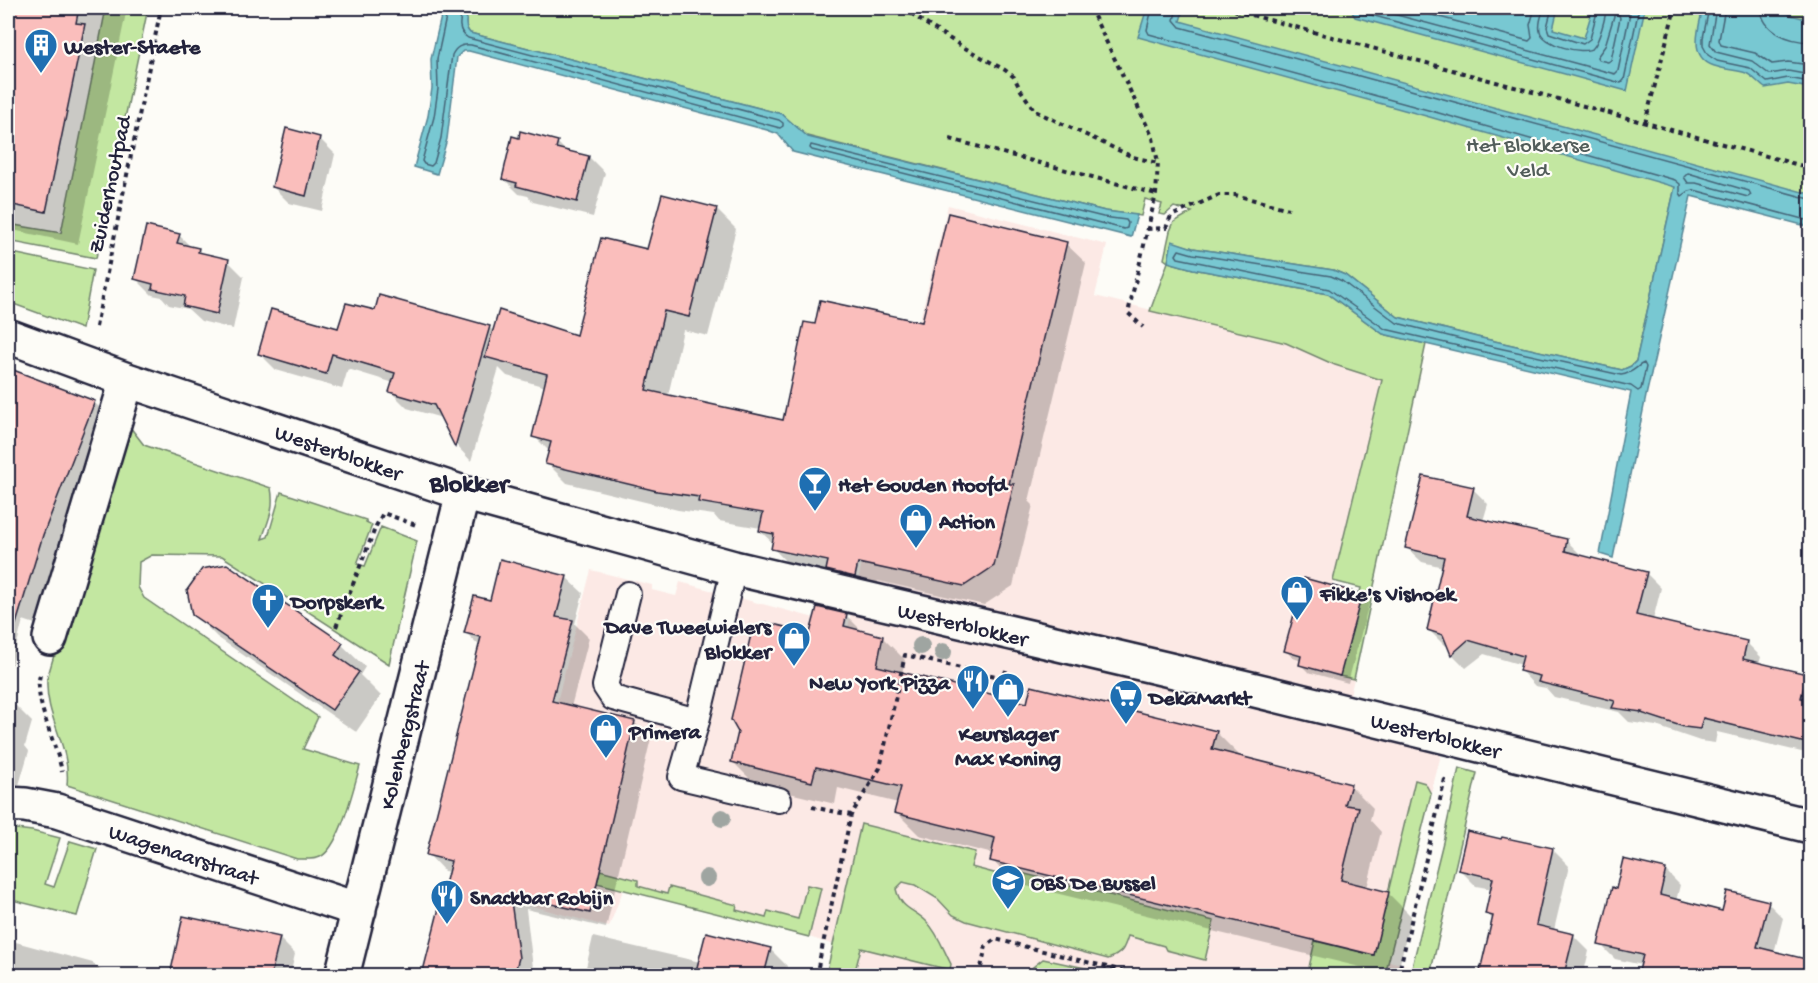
<svg xmlns="http://www.w3.org/2000/svg" width="1818" height="983" font-family="'Gochi Hand',sans-serif">
  <rect width="100%" height="100%" fill="#fdfcf7"/>
  <filter id="ink" filterUnits="userSpaceOnUse"><feTurbulence type="fractalNoise" baseFrequency=".0167" numOctaves="2"/><feDisplacementMap in="SourceGraphic" scale="12" xChannelSelector="R" yChannelSelector="G"/><feConvolveMatrix kernelMatrix="1 2 1 2 8 2 1 2 1" color-interpolation-filters="sRGB"/></filter>
  <g filter="url(#ink)">
    <path fill="#fce9e5" d="M 948,205 L 1107,245 L 1095,296 L 1286,343 L 1335,365 L 1382,380 L 1333,581 L 1315,670 L 1354,679 L 1343,723 L 1443,747 L 1388,961 L 1431,970 L 1429,975 L 827,975 L 834,945 L 809,937 L 623,890 L 609,927 L 506,899 L 591,570 L 652,585 L 652,590 L 676,596 L 680,582 L 848,627 L 876,498 Z"/>
    <path fill="#c3e7a1" stroke="#72846e" stroke-width="1.5" d="M 106,8 L 148,8 L 96,258 L 8,241 L 8,224 L 61,233 Z
      M 469,8 L 1810,8 L 1810,200 L 1673,186 L 1675,187 L 1636,361 L 1631,366 L 1622,370 L 1477,337 L 1398,317 L 1345,275 L 1333,270 L 1193,248 L 1172,242 L 1168,262 L 1193,269 L 1328,294 L 1383,334 L 1426,344 L 1354,679 L 1339,676 L 1361,588 L 1333,581 L 1382,380 L 1335,365 L 1286,343 L 1150,311 L 1168,262 L 1164,259 L 1170,231 L 1174,222 L 1192,212 L 1174,207 L 1165,215 L 1159,214 L 1162,204 L 1145,199 L 1141,216 L 1105,211 L 807,136 L 781,114 L 470,33 C 463,26 467,16 469,8 Z
      M 8,252 L 93,270 L 82,329 L 8,302 Z
      M 130,427 L 144,445 L 271,488 C 275,510 268,520 262,539 L 268,537 L 281,492 L 366,520 L 366,522 L 372,525 L 357,564 L 365,566 L 381,527 L 417,541 L 389,664 L 222,556 L 152,555 L 139,562 L 138,587 L 144,598 L 318,717 L 303,749 L 360,766 C 354,786 340,848 320,857 C 313,860 304,859 297,859 L 67,785 C 71,745 45,719 47,679 L 119,436 Z
      M 1459,768 L 1477,773 L 1430,975 L 1410,975 L 1443,842 Z
      M 1415,780 L 1425,783 L 1431,794 L 1385,975 L 1307,976 L 1315,941 L 1373,955 Z
      M 861,824 L 975,852 L 971,867 L 998,874 L 1001,868 L 1214,921 L 1205,960 L 1166,950 L 1164,946 L 1128,936 C 1124,949 1122,954 1108,959 L 966,921 L 953,915 L 938,899 L 915,885 L 903,882 L 896,889 C 901,910 915,909 927,922 C 938,933 944,951 951,964 L 950,970 L 861,948 L 854,975 L 826,975 Z
      M 8,828 L 32,831 L 60,838 L 45,884 L 54,887 L 70,841 L 97,849 L 77,916 L 8,899 Z
      M 600,870 L 638,880 L 638,886 L 667,894 L 669,887 L 737,905 L 736,910 L 766,918 L 768,911 L 798,919 L 807,885 L 821,888 L 809,937 L 597,883 Z
      M 1043,959 L 1118,975 L 1057,974 L 1056,975 L 1031,975 L 1033,967 Z"/>
    <path fill="#78c8d2" stroke="#568696" stroke-width="1.5" d="M 443,8 L 469,8 C 467,16 463,26 470,33 L 782,114 L 808,137 L 1105,211 L 1137,215 L 1131,237 L 793,152 L 778,134 L 767,130 L 469,51 L 463,51 L 457,57 L 447,139 L 437,174 L 414,167 L 428,116 L 432,88 L 431,59 Z
      M 1147,8 L 1184,8 L 1180,21 L 1810,194 L 1810,227 L 1691,196 L 1646,396 L 1613,558 L 1600,554 L 1631,392 L 1383,334 L 1328,294 L 1193,269 L 1168,262 L 1172,241 L 1193,248 L 1333,270 L 1345,275 L 1398,317 L 1477,337 L 1622,370 L 1631,366 L 1636,361 L 1675,187 L 1426,116 L 1138,37 Z
      M 1351,8 L 1558,8 L 1553,29 L 1584,38 L 1593,8 L 1645,8 L 1627,91 L 1355,17 L 1351,10 Z
      M 1703,8 L 1781,8 L 1791,15 L 1810,20 L 1810,88 L 1788,84 L 1765,88 C 1759,84 1753,76 1746,73 C 1738,70 1727,70 1718,67 C 1687,60 1698,30 1703,8 Z"/>
    <path fill="#0003" d="M 8,8 L 127,8 L 78,244 L 8,229 Z
      M 319,138 L 335,154 L 322,211 L 289,203 L 273,187 Z
      M 520,140 L 557,142 L 567,152 L 589,157 L 605,173 L 593,217 L 533,202 L 528,196 L 519,194 L 503,178 Z
      M 717,210 L 736,229 L 708,336 L 683,330 L 668,396 L 784,421 L 816,326 L 923,323 L 1066,244 L 1086,263 L 1029,501 L 1033,505 L 1013,586 L 984,605 L 878,581 L 875,596 L 792,568 L 773,548 L 774,544 L 760,531 L 761,528 L 719,521 L 714,515 L 678,510 L 567,483 L 547,463 L 550,452 L 534,436 L 546,387 L 507,376 L 499,368 L 471,461 L 457,446 L 442,418 L 407,408 L 391,392 L 394,383 L 348,369 L 342,389 L 276,370 L 260,354 L 339,330 L 376,312 L 380,297 L 490,328 L 494,332 L 577,337 L 648,251 Z
      M 179,235 L 192,248 L 198,249 L 205,255 L 228,261 L 244,277 L 233,329 L 201,321 L 188,309 L 169,305 L 162,297 L 152,295 L 136,279 Z
      M 8,370 L 94,402 L 109,417 L 57,551 L 35,624 L 23,620 L 8,680 Z
      M 1473,489 L 1488,504 L 1483,521 L 1567,541 L 1581,555 L 1646,573 L 1661,588 L 1653,620 L 1746,642 L 1761,657 L 1759,664 L 1810,676 L 1810,754 L 1717,732 L 1715,743 L 1700,741 L 1656,726 L 1629,722 L 1619,712 L 1554,697 L 1546,688 L 1535,686 L 1521,671 L 1522,665 L 1484,654 L 1466,668 L 1452,654 L 1449,646 L 1444,645 L 1429,630 L 1443,567 L 1422,562 L 1407,548 Z
      M 226,565 L 342,645 L 365,667 L 360,675 L 381,696 L 356,732 L 217,637 L 194,614 Z
      M 566,577 L 583,593 L 575,624 L 589,638 L 571,707 L 634,722 L 651,738 L 606,928 L 526,909 L 534,976 L 423,976 L 450,872 L 444,871 L 428,854 L 480,646 L 466,633 L 491,602 Z
      M 1361,595 L 1369,603 L 1348,683 L 1308,672 L 1300,664 L 1302,661 L 1293,658 L 1285,650 Z
      M 846,615 L 864,633 L 882,637 L 905,660 L 902,674 L 1028,705 L 1216,732 L 1239,755 L 1238,757 L 1350,785 L 1373,808 L 1370,820 L 1381,832 L 1367,888 L 1388,893 L 1411,916 L 1397,976 L 1014,883 L 992,860 L 993,854 L 919,835 L 896,812 L 898,803 L 838,788 L 835,804 L 756,785 L 733,762 L 811,635 Z
      M 8,703 L 16,706 L 32,722 L 25,746 L 29,751 L 19,785 L 8,781 Z
      M 1553,850 L 1569,866 L 1554,930 L 1573,935 L 1589,951 L 1583,976 L 1481,976 L 1493,920 L 1487,913 L 1492,889 L 1476,886 L 1460,870 Z
      M 1665,870 L 1680,885 L 1676,901 L 1723,913 L 1768,903 L 1783,918 L 1774,953 L 1810,973 L 1809,976 L 1640,976 L 1642,965 L 1615,959 L 1600,944 L 1617,891 Z
      M 184,918 L 279,938 L 295,954 L 290,976 L 172,976 Z
      M 8,919 L 15,927 L 12,941 L 93,963 L 100,970 L 124,976 L 8,976 Z
      M 593,937 L 700,962 L 770,949 L 787,966 L 784,976 L 584,976 Z"/>
    <g fill="none" stroke-linecap="round" stroke-linejoin="round">
      <path stroke="#446477" stroke-width="1.5" d="M 448,8 L 437,59 L 438,89 L 434,117 L 422,161 L 424,164 L 431,166 L 434,163 L 441,138 L 452,55 C 456,47 461,44 471,45 L 780,128 L 783,126 L 783,123 L 779,120 L 468,38 C 456,30 460,20 463,8
        M 1152,8 L 1147,30 L 1149,34 L 1428,110 L 1675,180 L 1680,184 L 1680,193 L 1682,196 L 1689,191 L 1694,190 L 1810,221
        M 1177,8 L 1174,20 L 1180,27 L 1810,199
        M 1357,8 L 1360,12 L 1621,83 L 1624,80 L 1639,8
        M 1371,8 L 1615,74 L 1618,71 L 1631,8
        M 1406,8 L 1529,41 L 1532,38 L 1530,25 L 1535,8
        M 1544,8 C 1542,14 1538,23 1540,31 C 1542,44 1583,56 1593,48 C 1599,42 1606,16 1606,8
        M 1552,8 L 1547,27 L 1549,33 L 1583,44 L 1590,39 L 1598,8
        M 1615,8 L 1616,14 L 1614,16 L 1605,46 L 1597,57 L 1599,60 L 1608,62 L 1611,60 L 1620,18 L 1619,15 L 1622,8
        M 1709,8 L 1703,38 L 1703,46 L 1708,55 L 1717,61 L 1750,68 L 1767,82 L 1788,78 L 1810,82
        M 1716,8 L 1710,44 L 1716,52 L 1752,61 L 1769,74 L 1788,71 L 1810,75
        M 1725,8 L 1719,40 L 1721,45 L 1755,53 L 1772,64 L 1788,62 L 1810,65
        M 1761,8 C 1762,32 1789,41 1810,42
        M 811,145 L 1103,217 L 1126,220 L 1128,223 L 1127,228 L 1124,229 L 812,150 L 810,148 Z
        M 1688,173 L 1749,191 L 1751,195 L 1748,197 L 1696,183 L 1688,183 L 1684,177 Z
        M 1179,250 L 1193,254 L 1331,276 L 1342,281 L 1397,323 L 1476,343 L 1621,375 C 1634,373 1636,366 1644,363 L 1646,367 L 1641,389 L 1638,391 L 1631,386 L 1385,329 L 1329,289 L 1178,258 L 1176,255 Z"/>
    </g>
    <path fill="#fabebc" stroke="#22223b" stroke-width="1.5" d="M 8,8 L 79,8 L 76,23 L 85,24 L 46,212 L 8,204 Z
      M 286,128 L 320,137 L 306,196 L 272,187 Z
      M 520,131 L 558,141 L 556,148 L 589,156 L 577,202 L 516,186 L 517,183 L 502,179 L 512,136 L 519,138 Z
      M 662,194 L 717,208 L 689,317 L 664,311 L 646,390 L 783,420 L 804,322 L 815,324 L 820,300 L 922,322 L 948,213 L 1067,242 L 1009,484 L 1014,484 L 994,566 L 964,586 L 858,563 L 855,577 L 826,570 L 828,561 L 771,549 L 774,534 L 759,531 L 763,513 L 698,502 L 699,497 L 657,491 L 545,464 L 551,442 L 532,437 L 547,374 L 485,357 L 499,310 L 576,335 L 601,238 L 647,249 Z
      M 146,226 L 180,234 L 177,243 L 199,248 L 198,252 L 229,259 L 217,314 L 183,306 L 185,296 L 152,289 L 153,284 L 134,279 Z
      M 379,295 L 490,326 L 455,447 L 434,405 L 389,392 L 395,373 L 332,354 L 326,374 L 258,354 L 271,309 L 338,328 L 346,303 L 375,310 Z
      M 8,368 L 95,401 L 43,535 L 16,624 L 8,622 Z
      M 1423,476 L 1474,487 L 1467,516 L 1567,539 L 1565,551 L 1647,572 L 1636,615 L 1747,641 L 1743,659 L 1807,674 L 1801,698 L 1810,700 L 1810,744 L 1703,718 L 1700,729 L 1684,727 L 1641,713 L 1642,712 L 1612,708 L 1615,701 L 1538,682 L 1540,676 L 1519,671 L 1523,656 L 1468,640 L 1451,655 L 1443,635 L 1427,630 L 1444,557 L 1405,548 Z
      M 500,559 L 567,576 L 556,617 L 573,620 L 552,701 L 635,721 L 590,913 L 510,894 L 519,958 L 514,975 L 422,975 L 451,861 L 426,855 L 481,637 L 464,633 L 474,596 L 490,600 Z
      M 227,564 L 343,643 L 335,655 L 359,672 L 332,710 L 192,615 L 187,590 L 202,569 Z
      M 1304,578 L 1362,594 L 1340,676 L 1299,665 L 1301,656 L 1284,651 Z
      M 817,607 L 847,614 L 844,626 L 883,636 L 877,666 L 1027,703 L 1031,686 L 1217,731 L 1212,749 L 1351,784 L 1345,805 L 1359,807 L 1341,880 L 1389,892 L 1374,955 L 990,861 L 995,838 L 894,813 L 901,787 L 816,767 L 812,782 L 731,762 L 738,732 L 731,720 L 752,630 L 765,622 L 810,633 Z
      M 1467,831 L 1501,839 L 1502,837 L 1553,848 L 1536,925 L 1574,934 L 1564,975 L 1479,975 L 1493,916 L 1485,914 L 1493,878 L 1458,870 Z
      M 1623,859 L 1666,869 L 1660,895 L 1722,911 L 1727,891 L 1769,901 L 1757,947 L 1810,960 L 1810,975 L 1638,975 L 1643,955 L 1598,945 L 1612,887 L 1616,889 Z
      M 183,916 L 280,937 L 271,975 L 170,975 Z
      M 706,932 L 771,948 L 764,975 L 695,975 Z"/>
    <g fill="none" stroke-linecap="round" stroke-linejoin="round">
      <defs>
        <path id="service" d="M 734,568 L 697,721 L 681,777 L 779,800
          M 628,594 L 605,686 L 613,698 L 697,721"/>
        <path id="minor" d="M 8,336 L 127,380 L 463,493 L 734,568 L 1251,689 L 1810,826
          M 50,638 L 127,380
          M 8,804 L 25,805 L 57,811 L 359,910
          M 342,976 L 463,493"/>
      </defs>
      <use href="#service" stroke="#22223b" stroke-width="28"/>
      <use href="#minor" stroke="#22223b" stroke-width="38"/>
      <path stroke="#22223b" stroke-width="4" stroke-dasharray="4.5 4.5" stroke-linecap="butt" d="M 904,8 L 923,22 L 963,47 L 1005,70 L 1014,77 L 1020,89 L 1035,111 L 1133,157 L 1158,163
        M 1090,8 L 1153,138 L 1158,163 L 1156,194 L 1128,313 L 1143,327
        M 1226,8 L 1810,168
        M 1645,123 L 1675,8
        M 950,139 L 1156,194
        M 1147,229 L 1166,228 L 1171,216 L 1219,195 L 1235,195 L 1289,209
        M 96,327 L 161,8
        M 336,627 L 376,526 L 383,513 L 416,525
        M 40,675 C 33,701 57,744 62,772
        M 812,807 L 851,815
        M 816,976 L 851,815 L 880,768 L 905,655 L 1004,678 L 1006,670
        M 979,976 L 986,946 L 995,939 L 1143,976
        M 1398,976 L 1446,775"/>
      <use href="#service" stroke="#fdfcf7" stroke-width="24"/>
      <use href="#minor" stroke="#fdfcf7" stroke-width="33"/>
    </g>
    <g fill="#9fa5a1">
      <circle cx="921" cy="646" r="9"/>
      <circle cx="943" cy="652" r="9"/>
      <circle cx="722" cy="818" r="9"/>
      <circle cx="707" cy="878" r="9"/>
    </g>
  </g>
  <defs>
    <symbol id="building-pin" viewBox="-11 -11 22 30"><path d="M0 17L-7.5 6A9.5 9.5 0 1 1 7.5 6Z" fill="#1f6fb2" stroke="#fdfcf7"/><path d="M-4-6H4V6H1V3H-1V6H-4ZM-2.5-4.3h1.7v1.8h-1.7ZM.8-4.3h1.7v1.8H.8ZM-2.5-1h1.7V.8h-1.7ZM.8-1h1.7V.8H.8Z" fill="#fff"/></symbol>
    <symbol id="bar-pin" viewBox="-11 -11 22 30"><path d="M0 17L-7.5 6A9.5 9.5 0 1 1 7.5 6Z" fill="#1f6fb2" stroke="#fdfcf7"/><path d="M-6-5H6L.8 .8V4.5H3.5V6h-7V4.5H-.8V.8Z" fill="#fff"/></symbol>
    <symbol id="shop-pin" viewBox="-11 -11 22 30"><path d="M0 17L-7.5 6A9.5 9.5 0 1 1 7.5 6Z" fill="#1f6fb2" stroke="#fdfcf7"/><path d="M-5-2.5h2.3a2.7 3.5 0 0 1 5.4 0H5L5.5 6h-11ZM-1.5-2.5h3a1.5 2.3 0 0 0-3 0Z" fill="#fff"/></symbol>
    <symbol id="church-pin" viewBox="-11 -11 22 30"><path d="M0 17L-7.5 6A9.5 9.5 0 1 1 7.5 6Z" fill="#1f6fb2" stroke="#fdfcf7"/><path d="M-1.2-6h2.4v3.5h3.3v2.4h-3.3V6h-2.4V-.1h-3.3v-2.4h3.3Z" fill="#fff"/></symbol>
    <symbol id="restaurant-pin" viewBox="-11 -11 22 30"><path d="M0 17L-7.5 6A9.5 9.5 0 1 1 7.5 6Z" fill="#1f6fb2" stroke="#fdfcf7"/><path d="M-5-6h1v4h1v-4h1v4h1v-4h1v5L-1.5 .5V6h-2V.5L-5-1ZM5-6V6H3V1.5H1.5Q1.5-4 5-6Z" fill="#fff"/></symbol>
    <symbol id="supermarket-pin" viewBox="-11 -11 22 30"><path d="M0 17L-7.5 6A9.5 9.5 0 1 1 7.5 6Z" fill="#1f6fb2" stroke="#fdfcf7"/><path d="M-6-5.5h2.5l.6 2H6L4.5 2H-2.5L-4.4-4H-6ZM-1.5 3.2a1.3 1.3 0 1 0 .1 0ZM3 3.2a1.3 1.3 0 1 0 .1 0Z" fill="#fff"/></symbol>
    <symbol id="school-pin" viewBox="-11 -11 22 30"><path d="M0 17L-7.5 6A9.5 9.5 0 1 1 7.5 6Z" fill="#1f6fb2" stroke="#fdfcf7"/><path d="M0-5L7-2L0 1L-7-2ZM-4 1L0 2.5L4 1V4Q0 6-4 4Z" fill="#fff"/></symbol>
  </defs>
  <g fill-rule="evenodd">
    <use href="#building-pin" x="22" y="26" width="38" height="52"/>
    <use href="#bar-pin" x="796" y="464" width="38" height="52"/>
    <use href="#shop-pin" x="897" y="501" width="38" height="52"/>
    <use href="#shop-pin" x="1278" y="573" width="38" height="52"/>
    <use href="#church-pin" x="249" y="581" width="38" height="52"/>
    <use href="#shop-pin" x="775" y="619" width="38" height="52"/>
    <use href="#restaurant-pin" x="954" y="662" width="38" height="52"/>
    <use href="#shop-pin" x="989" y="670" width="38" height="52"/>
    <use href="#supermarket-pin" x="1107" y="677" width="38" height="52"/>
    <use href="#shop-pin" x="587" y="711" width="38" height="52"/>
    <use href="#school-pin" x="989" y="862" width="38" height="52"/>
    <use href="#restaurant-pin" x="428" y="877" width="38" height="52"/>
  </g>
  <g text-anchor="middle" stroke-width="4.5" stroke-linejoin="round" paint-order="stroke">
    <g font-size="22" font-weight="bold" fill="#22223b" stroke="#fdfcf7" text-anchor="start">
      <text x="64" y="53">Wester-Staete</text>
      <text x="838" y="491">Het Gouden Hoofd</text>
      <text x="939" y="528">Action</text>
      <text x="1320" y="600">Fikke's Vishoek</text>
      <text x="291" y="608">Dorpskerk</text>
      <text x="771" y="633" text-anchor="end">Dave Tweewielers<tspan x="771" dy="25">Blokker</tspan></text>
      <text x="950" y="689" text-anchor="end">New York Pizza</text>
      <text x="1149" y="704">DekaMarkt</text>
      <text x="629" y="738">Primera</text>
      <text x="1008" y="740" text-anchor="middle">Keurslager<tspan x="1008" dy="25">Max Koning</tspan></text>
      <text x="1031" y="889">OBS De Bussel</text>
      <text x="470" y="904">Snackbar Robijn</text>
    </g>
    <g font-size="22" fill="#525d5a" stroke="#fdfcf7">
      <text x="1528" y="151">Het Blokkerse<tspan x="1528" dy="25">Veld</tspan></text>
    </g>
    <g font-size="22" fill="#22223b" stroke="#fdfcf7">
      <text transform="translate(108 184) rotate(-78)" y="8">Zuiderhoutpad</text>
      <text transform="translate(339 451) rotate(19)" y="8">Westerblokker</text>
      <text transform="translate(963 623) rotate(13)" y="8">Westerblokker</text>
      <text transform="translate(1436 734) rotate(14)" y="8">Westerblokker</text>
      <text transform="translate(403 735) rotate(-76)" y="8">Kolenbergstraat</text>
      <text transform="translate(184 853) rotate(18)" y="8">Wagenaarstraat</text>
    </g>
    <g font-size="26" font-weight="bold" fill="#22223b" stroke="#fdfcf7">
      <text x="469" y="491">Blokker</text>
    </g>
  </g>
  <rect width="1818" height="983" fill="none" stroke="#fdfcf7" stroke-width="30"/>
  <rect x="15" y="15" width="1788" height="953" fill="none" stroke="#22223b" stroke-width="2" filter="url(#ink)"/>
</svg>
